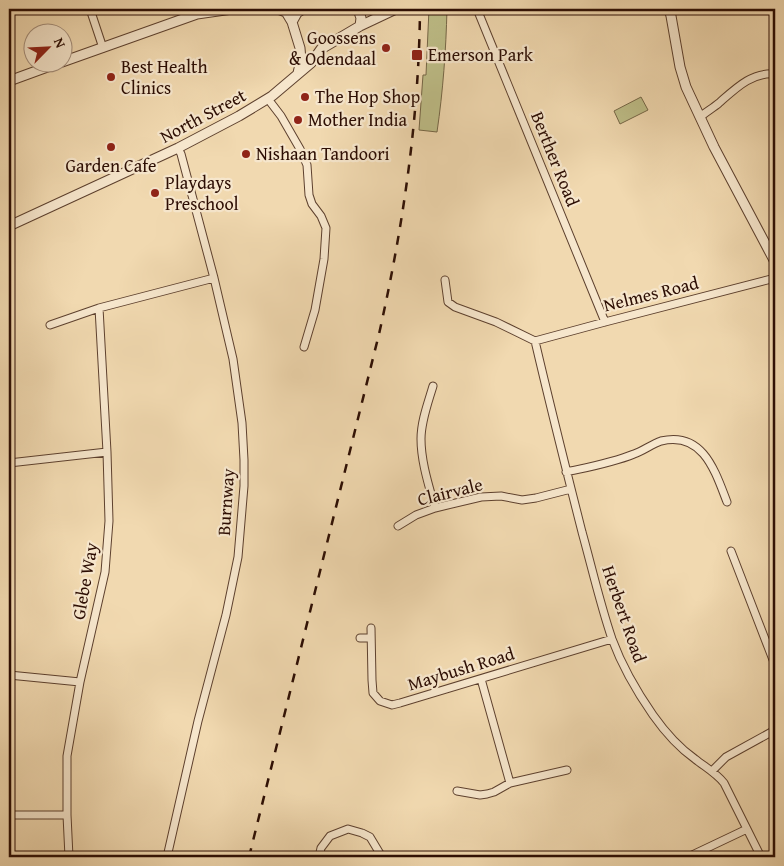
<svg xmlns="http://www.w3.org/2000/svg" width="784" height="866" font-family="'Gentium Book Plus',serif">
  <rect width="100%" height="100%" fill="#f1d9b0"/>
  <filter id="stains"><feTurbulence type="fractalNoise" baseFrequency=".004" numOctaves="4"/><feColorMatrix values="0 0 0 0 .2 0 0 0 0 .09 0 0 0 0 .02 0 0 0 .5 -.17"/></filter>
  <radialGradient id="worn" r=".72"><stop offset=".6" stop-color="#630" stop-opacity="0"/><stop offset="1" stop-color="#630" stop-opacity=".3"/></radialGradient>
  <path fill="#bebe88" stroke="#756646" d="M 429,9 L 447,9 C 446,50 443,91 437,132 L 419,130 L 423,75 L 426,75 Z
    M 641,97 L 648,110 L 620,124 L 614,111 Z"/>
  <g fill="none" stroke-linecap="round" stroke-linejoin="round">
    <defs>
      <path id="minor" d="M 90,9 L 103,48
        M 477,9 L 605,322
        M 268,99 L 281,116 L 300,149 L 307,165 L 309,195 L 312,204 L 321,216 L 326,228 L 324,259 L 315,310 L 304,347
        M 700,117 C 706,112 713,108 719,103 C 736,88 752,72 775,74
        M 445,280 L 448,302 L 455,307 L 496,322 L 535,341
        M 50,325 L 99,308 L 214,278
        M 535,341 C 550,405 566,469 582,532 C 592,568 600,604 612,639 C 622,666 637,692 653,715 C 665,732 678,747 695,759 C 705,767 716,773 724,783 L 761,857
        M 535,341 L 605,322 L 775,278
        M 433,386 C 428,403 421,421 421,439 C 421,462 429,486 435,508
        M 9,463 L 107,452
        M 566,472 C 589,467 612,463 634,454 C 643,451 652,444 661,441 C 703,431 715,471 727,502
        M 398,526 L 416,515 L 435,508 L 481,497 L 501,496 L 522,500 L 536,498 L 571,489
        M 731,551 L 775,665
        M 371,628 L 372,680 L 373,693 L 380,701 L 392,705 L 400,703 L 612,639
        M 360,638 L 371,638
        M 9,675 L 80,682
        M 481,679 L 510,783
        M 712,771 L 726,757 L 775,730
        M 457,791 L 480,795 L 487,794 L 494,792 L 510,783 L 567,770
        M 9,815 L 67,815
        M 69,857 L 67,815 L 67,756 L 80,682 L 105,572 L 109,521 L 107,452 L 99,308
        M 167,857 L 198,721 L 226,615 L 238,557 L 244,486 L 244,460 L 242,423 L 233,359 L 214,278 L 181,154 L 178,148
        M 319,857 L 321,848 L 330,836 L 348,829 L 362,833 L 370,837 L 382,857
        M 688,857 L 747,829"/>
      <path id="tertiary" d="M 278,9 L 286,12 L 292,22 L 300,48 L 301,60 L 298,73
        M 358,9 L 361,18 L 360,26
        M 669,9 L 671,16 L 680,67 L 686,87 L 714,147 L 775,262
        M 292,22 L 297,13 L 303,9
        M 62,62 L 197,14 L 232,9
        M 9,81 L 61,62
        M 9,226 L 178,148 L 239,116 L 272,96 L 311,63 L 321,49 L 360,26 L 396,9"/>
    </defs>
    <use href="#minor" stroke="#5d402e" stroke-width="9"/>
    <use href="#tertiary" stroke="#5d402e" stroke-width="11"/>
    <use href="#minor" stroke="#f6e6cc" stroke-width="7"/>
    <use href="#tertiary" stroke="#f6e6cc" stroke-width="9"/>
    <path stroke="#2c0d03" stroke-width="2.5" stroke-dasharray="9 9" stroke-linecap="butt" d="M 249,857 L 379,334 C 403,227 419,119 420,9"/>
  </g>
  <g fill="#8f2418" stroke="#f6e6cc" stroke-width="2">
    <circle cx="386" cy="48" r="5"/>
    <rect x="411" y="49" width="12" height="12" rx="2.5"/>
    <circle cx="111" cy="77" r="5"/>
    <circle cx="305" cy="97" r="5"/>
    <circle cx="298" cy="120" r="5"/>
    <circle cx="111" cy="147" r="5"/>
    <circle cx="246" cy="154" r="5"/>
    <circle cx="155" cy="193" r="5"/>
  </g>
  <g text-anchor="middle" stroke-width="4.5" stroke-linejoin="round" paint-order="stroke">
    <g font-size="18" fill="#2c0d03" stroke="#f6e6cc" text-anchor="start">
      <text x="376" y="44" text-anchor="end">Goossens<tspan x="376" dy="21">&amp; Odendaal</tspan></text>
      <text x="428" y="61">Emerson Park</text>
      <text x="121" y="73">Best Health<tspan x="121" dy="21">Clinics</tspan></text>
      <text x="315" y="103">The Hop Shop</text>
      <text x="308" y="126">Mother India</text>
      <text x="256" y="160">Nishaan Tandoori</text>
      <text x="111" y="172" text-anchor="middle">Garden Cafe</text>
      <text x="165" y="189">Playdays<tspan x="165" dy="21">Preschool</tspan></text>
    </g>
    <g font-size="18" fill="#2c0d03" stroke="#f6e6cc">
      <text transform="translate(203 116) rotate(-28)" y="6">North Street</text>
      <text transform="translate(555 159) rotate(68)" y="6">Berther Road</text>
      <text transform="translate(651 294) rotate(-14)" y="6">Nelmes Road</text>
      <text transform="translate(450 492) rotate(-14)" y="6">Clairvale</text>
      <text transform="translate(226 502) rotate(-86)" y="6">Burnway</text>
      <text transform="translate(85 581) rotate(-80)" y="6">Glebe Way</text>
      <text transform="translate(624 614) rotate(71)" y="6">Herbert Road</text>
      <text transform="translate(461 669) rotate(-17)" y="6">Maybush Road</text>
    </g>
  </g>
  <rect width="784" height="866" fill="none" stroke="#f1d9b0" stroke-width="30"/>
  <rect x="10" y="10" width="764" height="846" fill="none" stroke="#2c0d03" stroke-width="2.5"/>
  <rect x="15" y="15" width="754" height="836" fill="none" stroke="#2c0d03"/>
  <g transform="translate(48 48) rotate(66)"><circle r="24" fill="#f6e6cc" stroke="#a58f7c"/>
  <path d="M0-4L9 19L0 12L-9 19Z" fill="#8f2418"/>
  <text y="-8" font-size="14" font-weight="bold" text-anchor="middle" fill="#2c0d03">N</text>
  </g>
  <rect width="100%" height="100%" filter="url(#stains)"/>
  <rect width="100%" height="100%" fill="url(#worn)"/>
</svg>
